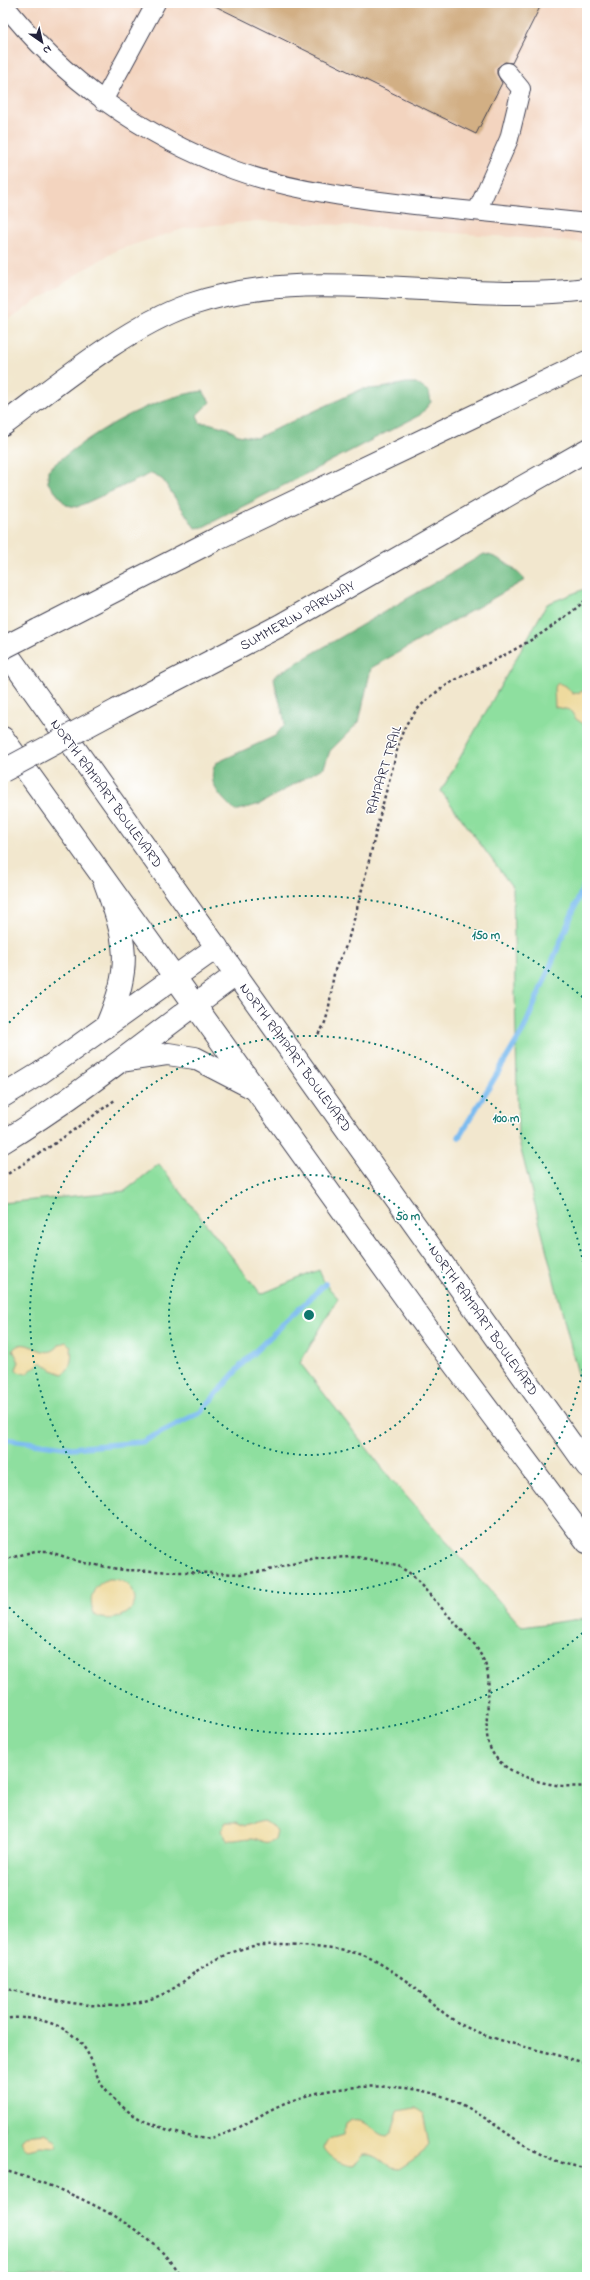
<svg xmlns="http://www.w3.org/2000/svg" width="590" height="2280" font-family="'Indie Flower',sans-serif">
  <rect width="100%" height="100%" fill="#fff"/>
  <filter id="ink" filterUnits="userSpaceOnUse"><feTurbulence type="fractalNoise" baseFrequency=".025" numOctaves="2"/><feDisplacementMap in="SourceGraphic" scale="8" xChannelSelector="R" yChannelSelector="G"/><feConvolveMatrix kernelMatrix="1 2 1 2 8 2 1 2 1" color-interpolation-filters="sRGB"/></filter>
  <filter id="wash" filterUnits="userSpaceOnUse"><feTurbulence type="fractalNoise" baseFrequency=".012" numOctaves="4" result="noise"/><feDisplacementMap in="SourceGraphic" scale="16" xChannelSelector="R" yChannelSelector="G"/><feGaussianBlur stdDeviation="0.9" result="paint"/><feColorMatrix in="noise" values="0 0 0 0 0 0 0 0 0 0 0 0 0 0 0 0 0 1.4 0 .05"/><feComposite in="paint" operator="in"/></filter>
  <g filter="url(#wash)">
    <rect width="100%" height="100%" fill="#f2e7ce"/>
    <path fill="#f3d4bf" d="M 3,3 L 587,3 L 587,243 L 360,226 L 258,221 L 186,228 L 117,250 L 74,276 L 3,323 Z"/>
    <path fill="#8edf9f" stroke="#58806d" d="M 587,588 L 587,1402 L 584,1398 L 518,1138 L 513,888 L 441,791 L 547,604 Z
      M 159,1164 L 261,1294 L 319,1270 L 325,1284 L 338,1298 L 300,1363 L 391,1479 L 522,1627 L 587,1618 L 587,2277 L 3,2277 L 3,1203 L 125,1191 Z"/>
    <path fill="#72be86" stroke="#4a7060" d="M 406,383 L 416,383 L 429,392 L 431,402 L 420,415 L 203,527 L 195,528 L 163,480 L 152,473 L 77,507 L 66,505 L 48,483 L 48,470 C 89,434 148,398 203,391 L 210,402 L 197,415 L 200,423 L 208,423 L 227,428 L 238,435 L 256,438 L 362,389 L 382,388 Z
      M 484,554 C 501,557 514,568 525,580 L 371,668 L 359,722 L 330,751 L 324,767 L 260,804 L 235,811 C 221,797 205,783 216,763 L 275,736 L 285,724 C 283,707 275,693 274,676 Z"/>
    <path fill="#eeda9e" stroke="#887e6c" d="M 558,683 L 566,686 L 573,694 L 587,690 L 587,720 L 585,725 L 576,719 L 570,710 L 555,707 L 554,688 Z
      M 66,1342 L 71,1347 C 72,1358 72,1367 63,1374 L 52,1370 L 41,1362 L 26,1374 L 18,1372 L 16,1369 L 19,1362 L 13,1350 C 26,1332 45,1366 60,1344 Z
      M 108,1579 C 123,1579 133,1584 135,1600 C 134,1616 107,1624 95,1615 C 87,1600 92,1586 108,1579 Z
      M 263,1821 L 274,1827 L 277,1831 L 275,1839 C 263,1847 261,1838 251,1838 C 243,1838 236,1841 228,1840 L 221,1831 L 226,1822 L 235,1822 L 244,1826 Z
      M 415,2108 L 423,2113 L 429,2144 L 420,2155 L 399,2169 C 385,2170 382,2153 364,2155 L 353,2166 C 341,2165 330,2159 324,2149 C 327,2137 333,2137 343,2134 L 345,2124 L 351,2120 C 370,2117 373,2134 387,2135 L 392,2131 L 398,2111 Z
      M 45,2134 L 56,2140 L 57,2147 L 40,2146 L 28,2149 L 23,2146 L 21,2139 L 25,2136 Z"/>
    <g fill="none" stroke-linecap="round" stroke-linejoin="round">
      <path stroke="#7cbcf0" stroke-width="5.5" d="M 459,1137 L 524,1029 L 587,878
        M 3,1439 L 72,1448 L 142,1442 L 201,1412 L 243,1363 L 325,1284"/>
    </g>
    <g id="blocks">
      <path fill="#d2af84" d="M 209,3 L 542,3 L 512,63 L 505,62 L 497,68 L 497,74 L 502,83 L 476,134 Z"/>
    </g>
  </g>
  <g filter="url(#ink)">
    <use href="#blocks" fill-opacity="0" stroke="#414051" stroke-width="1"/>
    <g fill="none" stroke-linecap="round" stroke-linejoin="round">
      <defs>
        <path id="minor" d="M 3,3 C 63,80 143,136 234,170 C 297,193 366,200 432,207 C 484,212 535,217 587,223
          M 103,101 L 156,3
          M 477,211 L 509,139 L 521,89 L 507,72"/>
        <path id="major" d="M 3,648 L 587,1466
          M 3,738 L 432,1335 L 587,1542"/>
        <path id="highway" d="M 3,425 C 57,385 126,327 189,305 C 319,261 454,306 587,289
          M 38,630 L 218,538 L 587,362
          M 119,709 L 281,625 L 587,450
          M 104,880 C 127,943 133,964 106,1027
          M 122,1061 L 168,1054 L 195,1058 L 255,1089
          M 3,1096 L 39,1074 L 217,947
          M 3,1142 C 85,1092 159,1030 237,974"/>
      </defs>
      <use href="#minor" stroke="#414051" stroke-width="20"/>
      <use href="#major" stroke="#414051" stroke-width="24"/>
      <use href="#highway" stroke="#414051" stroke-width="24"/>
      <path stroke="#414051" stroke-width="2.5" stroke-dasharray="3 3" stroke-linecap="butt" d="M 318,1034 C 331,1021 330,987 335,970 C 338,960 345,951 348,940 C 365,884 376,826 392,770 C 397,753 400,730 412,716 C 437,683 476,671 510,652 C 538,637 563,620 587,599
        M 3,1177 L 57,1142 L 115,1100
        M 3,1560 L 35,1551 L 47,1551 L 84,1563 L 124,1570 L 240,1574 L 265,1571 L 315,1558 L 357,1557 L 397,1565 L 411,1574 L 475,1645 C 481,1655 487,1664 488,1676 C 492,1719 470,1753 521,1775 C 541,1784 565,1788 587,1786
        M 3,1988 C 54,2000 117,2019 167,1992 C 181,1985 192,1973 206,1965 C 222,1956 244,1946 262,1945 C 286,1944 341,1948 363,1955 C 375,1959 398,1975 409,1983 C 428,1998 443,2016 466,2027 C 504,2045 547,2050 587,2064
        M 3,2019 C 34,2014 71,2024 87,2052 C 94,2063 96,2078 104,2088 C 116,2103 134,2118 152,2124 C 166,2129 185,2137 200,2138 C 228,2141 261,2111 288,2102 C 321,2089 358,2085 393,2087 C 413,2088 437,2093 455,2101 C 502,2123 531,2162 587,2168
        M 3,2170 C 57,2186 113,2209 156,2246 C 166,2255 174,2267 182,2277"/>
      <use href="#minor" stroke="#fff" stroke-width="18"/>
      <use href="#major" stroke="#fff" stroke-width="22"/>
      <use href="#highway" stroke="#fff" stroke-width="22"/>
      <defs>
        <path id="highway-bridge" d="M 3,648 L 38,630
          M 3,771 L 119,709"/>
      </defs>
      <use href="#highway-bridge" stroke="#414051" stroke-width="24" stroke-linecap="butt"/>
      <use href="#highway-bridge" stroke="#fff" stroke-width="22"/>
    </g>
  </g>
  <g fill="none" stroke="#0f766e" stroke-width="2" stroke-dasharray="2 4">
    <circle cx="309" cy="1315" r="140"/>
    <path d="M587 1339A279 279 0 1 1 587 1291"/>
    <path d="M587 1629A419 419 0 0 1 5 1603M5 1027A419 419 0 0 1 587 1001"/>
  </g>
  <g text-anchor="middle" stroke-width="3" stroke-linejoin="round" paint-order="stroke">
    <g font-size="14" fill="#22223b" stroke="#fff">
      <text transform="translate(297 615) rotate(-29)" y="5">SUMMERLIN PARKWAY</text>
      <text transform="translate(383 770) rotate(-73)" y="5">RAMPART TRAIL</text>
      <text transform="translate(107 793) rotate(54)" y="5">NORTH RAMPART BOULEVARD</text>
      <text transform="translate(296 1057) rotate(54)" y="5">NORTH RAMPART BOULEVARD</text>
      <text transform="translate(484 1320) rotate(55)" y="5">NORTH RAMPART BOULEVARD</text>
    </g>
  </g>
  <circle cx="309" cy="1315" r="6" fill="#0f766e" stroke="#fff" stroke-width="2"/>
  <g font-size="12" text-anchor="middle" font-weight="bold" fill="#0f766e" stroke="#fff" stroke-width="3" stroke-linejoin="round" paint-order="stroke">
    <text x="486" y="939">150 m</text>
    <text x="506" y="1122">100 m</text>
    <text x="408" y="1220">50 m</text>
  </g>
  <rect width="590" height="2280" fill="none" stroke="#fff" stroke-width="16"/>
  <g transform="translate(42 42) rotate(146)" stroke="#ffffff" stroke-width="3" paint-order="stroke">
  <path d="M0-3L7 15L0 10L-7 15Z" fill="#22223b"/>
  <text y="-6" font-size="11" font-weight="bold" text-anchor="middle" fill="#22223b">N</text>
  </g>
</svg>
